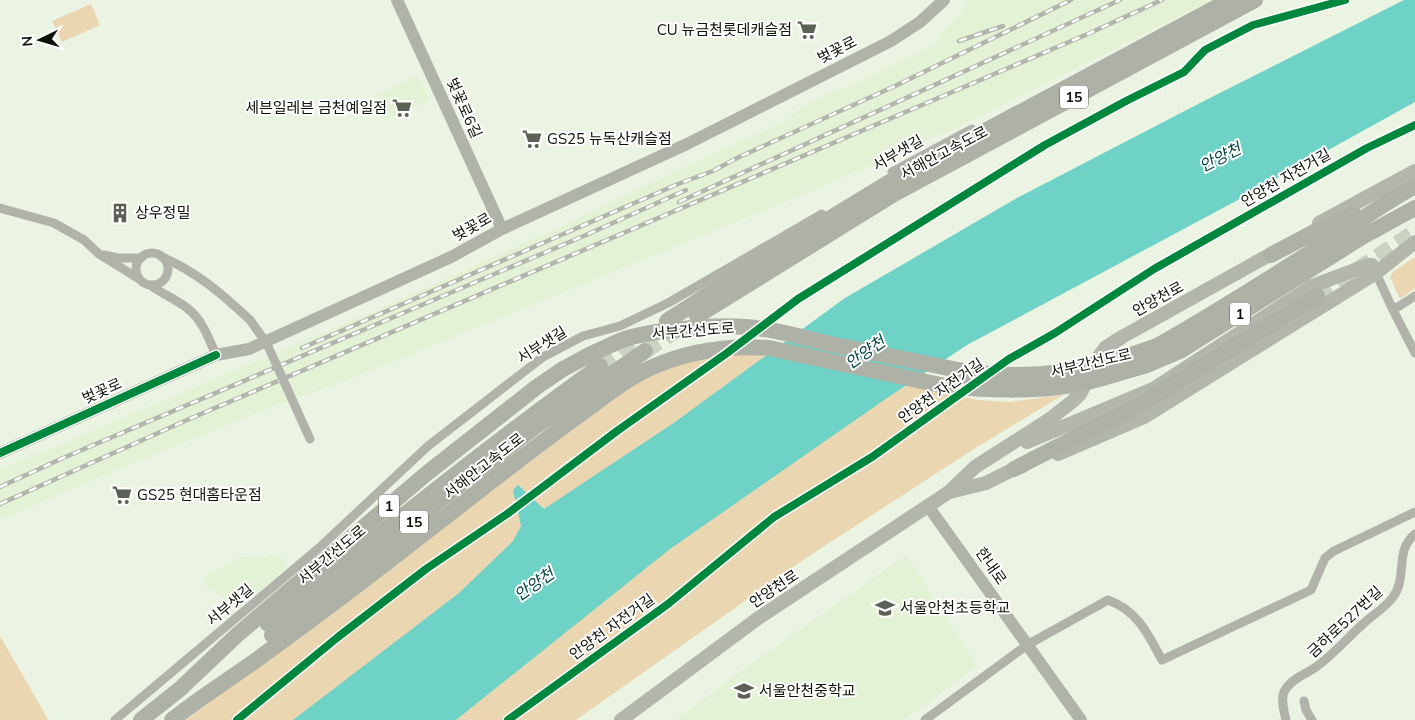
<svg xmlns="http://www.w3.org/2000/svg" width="1415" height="720" font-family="'Nunito Sans','Noto Sans KR',sans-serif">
  <rect width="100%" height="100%" fill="#ebf4e2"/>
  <path fill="#e3f2d5" d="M 969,0 L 1212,0 L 964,124 L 812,191 L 350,379 L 279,404 L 119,469 L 0,520 L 0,470 L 386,306 L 521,245 L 687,166 L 786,121 L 801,108 L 840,88 L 846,89 L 937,44 L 939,36 L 962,11 Z
    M 417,76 L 430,100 L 384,121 L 375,96 Z
    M 271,555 L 281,556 L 287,568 L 240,607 L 212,591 L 202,582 L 209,574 L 241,557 L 259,558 Z
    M 906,555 L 977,666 L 904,720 L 675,720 L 754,662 Z"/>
  <path fill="#ebd6b2" d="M 91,4 L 100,25 L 62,42 L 52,21 Z
    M 1415,257 L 1415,288 L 1400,299 L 1390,277 L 1394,271 Z
    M 714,354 L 755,355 L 790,360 L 978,400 L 1009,402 L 1063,395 L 977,447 L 806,558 L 576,720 L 186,720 L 567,431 L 654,371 Z
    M 0,636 L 48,719 L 47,720 L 0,720 Z"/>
  <path fill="#6ed2c7" d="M 1404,0 L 1415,0 L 1415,102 L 1236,201 L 967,345 L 887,398 L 670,549 L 456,720 L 293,720 L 459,593 L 513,541 L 521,526 L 513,490 L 518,485 L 544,509 L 675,422 L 845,298 L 1017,198 L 1200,103 Z"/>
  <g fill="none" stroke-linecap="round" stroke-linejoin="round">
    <path stroke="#cad2c1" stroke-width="16" stroke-dasharray="16 8" stroke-linecap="butt" d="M 1317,296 L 1415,232
      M 645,351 L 681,327
      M 600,366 L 649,333"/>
    <path stroke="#b1b3ab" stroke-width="9" d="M 892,172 L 972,129
      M 0,208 L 54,223 L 84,240 L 99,254 L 139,279
      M136 269a16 16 0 1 1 32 0a16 16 0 1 1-32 0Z
      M 104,255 L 118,258 L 141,258
      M 162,257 C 197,272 222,294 250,320
      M 1376,273 L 1393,310
      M 150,285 C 162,294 176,299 187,308 C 202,319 209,339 216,355
      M 1415,296 L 1393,310 L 1415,353
      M 1304,701 L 1306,710 L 1312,720
      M 115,720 L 319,548 L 428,446 L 543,357 L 583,336 L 620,326 L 668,303 L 822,214
      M 925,720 L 1027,645 L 1108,600 C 1138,611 1148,634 1162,660 L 1311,590 L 1325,558 L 1334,551 L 1415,512
      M 1286,720 C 1284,711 1280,698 1285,690 C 1291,679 1306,674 1316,667 C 1334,654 1348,637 1364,623 C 1373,615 1386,607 1393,597 C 1408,577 1394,551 1415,534"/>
    <path stroke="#b0b3a8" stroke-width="12" d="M 397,0 L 502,229
      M 0,453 L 216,355 L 249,349 L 451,257 L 502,229 L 687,144 L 891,41 L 920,22 L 944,0
      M 928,506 L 1081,720"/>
    <path stroke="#b3b7ab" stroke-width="14" d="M 1319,223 L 1415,171
      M 1027,442 L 1153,389 L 1312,286 L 1368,265 L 1372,265 L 1376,273
      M 1058,454 L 1144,417 L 1376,273 L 1415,242
      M 950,492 L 986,483 L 1014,469 L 1023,466
      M 621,720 L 757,619 L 949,492 L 975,467 L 1050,419 L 1073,401 L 1080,394 L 1100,355 L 1105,348 L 1122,337 L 1280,249"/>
    <path stroke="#aeb1a6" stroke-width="16" d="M 1271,255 L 1318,230 L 1354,215
      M 697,316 L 894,194 L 1255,0
      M 667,321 L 760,261 L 888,183 L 1230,0
      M 830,344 L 968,372
      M 1157,346 C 1214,314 1270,278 1325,243 C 1355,224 1384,203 1415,186
      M 1147,365 L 1180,351 L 1362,237 L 1415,208
      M 1014,469 L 1141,404 L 1317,296
      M 268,624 C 377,536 486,448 600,366
      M 272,635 L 447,495 L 535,427 L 645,351
      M 141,720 L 180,689 L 237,635 L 426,474 L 538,386 L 563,369 L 591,354 L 613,344
      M 172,720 C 198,699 227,681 255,661 C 313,619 370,576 426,532 C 478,492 529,451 582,413 C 603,398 624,380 648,369 C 687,351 726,345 769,348 L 945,386"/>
    <defs>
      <path id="rail" d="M 959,41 L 1003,26
        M 679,202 L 1120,0
        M 302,348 L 678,184 L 713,171 L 737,158 L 895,86 L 1071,0
        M 0,487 L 63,458 L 586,235 L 686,190
        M 0,504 L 187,420 L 1090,33 L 1162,0"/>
    </defs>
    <use href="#rail" stroke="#b1b5ab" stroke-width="4.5"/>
    <use href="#rail" stroke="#fff" stroke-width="2.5" stroke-dasharray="8" stroke-linecap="butt"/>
    <path stroke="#b1b3ab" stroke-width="9" d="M 250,320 L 267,344 L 310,439"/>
    <path stroke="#aeb1a6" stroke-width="16" d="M 613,344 C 631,335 652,332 673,330 C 697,327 721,325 746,327 C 774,329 802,337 830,344
      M 968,372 C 1039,381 1090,370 1157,346
      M 945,386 C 988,390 1030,392 1072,385 C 1098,381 1122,372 1147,365"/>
    <defs>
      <path id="cycleway" d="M 0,453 L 216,355
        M 237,720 L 338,637 L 426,569 L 507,514 L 617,431 L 727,353 L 798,299 L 1045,145 L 1126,101 L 1184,72 L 1205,50 L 1253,25 L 1345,0
        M 508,720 L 668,604 L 774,517 L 872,457 L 1009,359 L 1055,333 L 1154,269 L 1367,148 L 1415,125"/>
    </defs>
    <use href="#cycleway" stroke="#fff" stroke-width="11"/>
    <use href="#cycleway" stroke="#00873e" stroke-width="8"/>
  </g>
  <defs>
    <symbol id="supermarket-bare" viewBox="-9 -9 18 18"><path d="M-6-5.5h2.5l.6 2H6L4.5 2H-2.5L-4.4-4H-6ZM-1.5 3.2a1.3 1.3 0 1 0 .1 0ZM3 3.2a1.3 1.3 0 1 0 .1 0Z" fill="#5b6154" stroke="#fff" stroke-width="2.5" paint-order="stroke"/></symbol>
    <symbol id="building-bare" viewBox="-9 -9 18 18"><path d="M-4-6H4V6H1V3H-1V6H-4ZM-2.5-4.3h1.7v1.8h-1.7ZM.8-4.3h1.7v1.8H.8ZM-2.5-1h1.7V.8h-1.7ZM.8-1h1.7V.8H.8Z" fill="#5b6154" stroke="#fff" stroke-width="2.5" paint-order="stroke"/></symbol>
    <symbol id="school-bare" viewBox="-9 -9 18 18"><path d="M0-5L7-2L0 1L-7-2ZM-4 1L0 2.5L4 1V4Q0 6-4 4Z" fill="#5b6154" stroke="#fff" stroke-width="2.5" paint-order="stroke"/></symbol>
  </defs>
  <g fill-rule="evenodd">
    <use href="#supermarket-bare" x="793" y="16" width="28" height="28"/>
    <use href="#supermarket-bare" x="388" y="94" width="28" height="28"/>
    <use href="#supermarket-bare" x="518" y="125" width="28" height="28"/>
    <use href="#building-bare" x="106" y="199" width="28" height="28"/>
    <use href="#supermarket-bare" x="108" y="481" width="28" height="28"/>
    <use href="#school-bare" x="871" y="594" width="28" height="28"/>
    <use href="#school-bare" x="730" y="677" width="28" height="28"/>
  </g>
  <g text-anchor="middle" stroke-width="4" stroke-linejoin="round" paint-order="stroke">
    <g fill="#fff" stroke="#565951" stroke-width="1">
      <rect x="1060" y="85.5" width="28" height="23" rx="4"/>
      <rect x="1230" y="302.5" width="20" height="23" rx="4"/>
      <rect x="379" y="494.5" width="20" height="23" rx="4"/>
      <rect x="400" y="510.5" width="28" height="23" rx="4"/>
    </g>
    <g font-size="14" font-weight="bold" fill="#0d1207">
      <text x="1074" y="102">15</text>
      <text x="1240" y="319">1</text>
      <text x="389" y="511">1</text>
      <text x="414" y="527">15</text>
    </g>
    <g font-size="15" fill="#0d1207" stroke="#fff" text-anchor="start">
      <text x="792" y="35" text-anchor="end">CU 뉴금천롯데캐슬점</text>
      <text x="387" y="113" text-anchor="end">세븐일레븐 금천예일점</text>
      <text x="547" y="144">GS25 뉴독산캐슬점</text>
      <text x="135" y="218">상우정밀</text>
      <text x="137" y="500">GS25 현대홈타운점</text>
      <text x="900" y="613">서울안천초등학교</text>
      <text x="759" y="696">서울안천중학교</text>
    </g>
    <g font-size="15" fill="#0d1207" stroke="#fff">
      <text transform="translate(837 50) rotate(-27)" y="5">벚꽃로</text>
      <text transform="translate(464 108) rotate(66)" y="5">벚꽃로6길</text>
      <text transform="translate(898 153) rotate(-30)" y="5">서부샛길</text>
      <text transform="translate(944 153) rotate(-28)" y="5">서해안고속도로</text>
      <text transform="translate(1286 178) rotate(-30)" y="5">안양천 자전거길</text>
      <text transform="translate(472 227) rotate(-29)" y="5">벚꽃로</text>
      <text transform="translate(1158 299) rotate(-29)" y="5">안양천로</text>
      <text transform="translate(693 331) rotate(-4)" y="5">서부간선도로</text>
      <text transform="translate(542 345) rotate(-32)" y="5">서부샛길</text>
      <text transform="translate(1091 363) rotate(-13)" y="5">서부간선도로</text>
      <text transform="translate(102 391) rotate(-24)" y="5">벚꽃로</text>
      <text transform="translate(941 391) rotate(-35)" y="5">안양천 자전거길</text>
      <text transform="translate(484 466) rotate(-38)" y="5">서해안고속도로</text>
      <text transform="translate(332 555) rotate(-40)" y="5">서부간선도로</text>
      <text transform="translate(991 566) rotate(55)" y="5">한내로</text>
      <text transform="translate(774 589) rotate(-34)" y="5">안양천로</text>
      <text transform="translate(230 605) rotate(-40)" y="5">서부샛길</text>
      <text transform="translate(1345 622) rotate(-43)" y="5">금하로527번길</text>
      <text transform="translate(612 627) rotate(-36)" y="5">안양천 자전거길</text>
    </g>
    <g font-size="16" font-style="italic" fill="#054441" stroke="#fff">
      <text transform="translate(1220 157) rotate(-27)" y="6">안양천</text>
      <text transform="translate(865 352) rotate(-35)" y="6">안양천</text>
      <text transform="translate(534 584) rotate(-35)" y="6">안양천</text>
    </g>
  </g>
  <g transform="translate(40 40) rotate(265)" stroke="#ffffff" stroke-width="4" paint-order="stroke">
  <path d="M0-4L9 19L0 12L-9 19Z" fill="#0d1207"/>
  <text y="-8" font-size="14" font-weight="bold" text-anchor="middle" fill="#0d1207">N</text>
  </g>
</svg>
